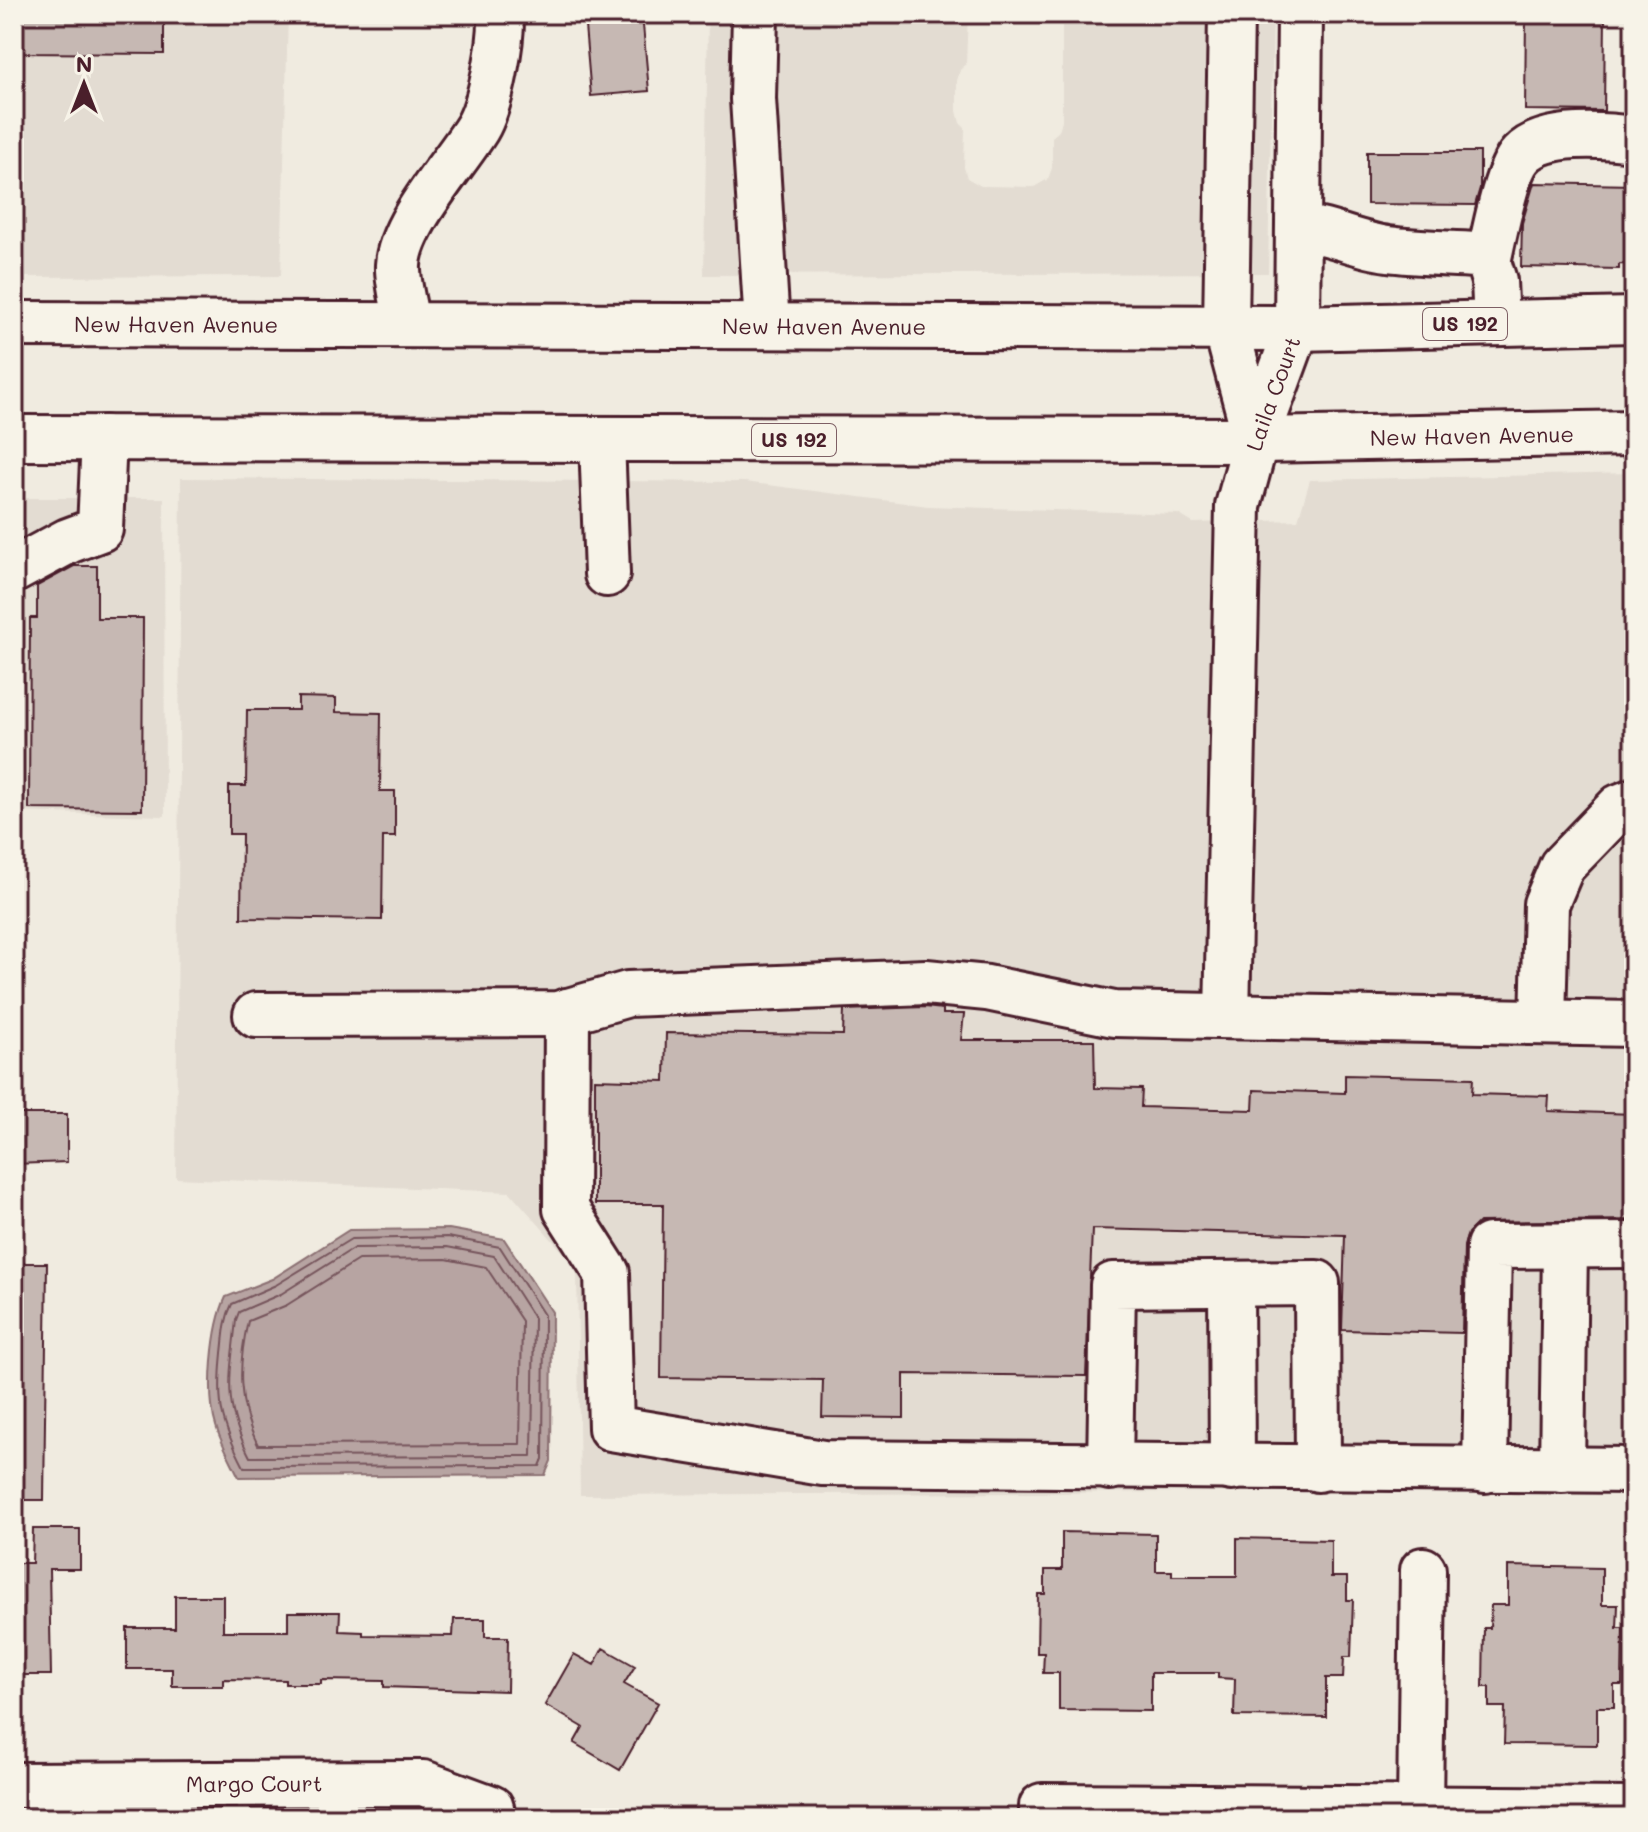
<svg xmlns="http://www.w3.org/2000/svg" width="1648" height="1832" font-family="Mali,sans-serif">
  <rect width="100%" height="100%" fill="#f0ebe0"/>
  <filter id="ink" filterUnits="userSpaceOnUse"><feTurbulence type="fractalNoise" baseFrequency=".0125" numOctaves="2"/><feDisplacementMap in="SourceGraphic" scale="16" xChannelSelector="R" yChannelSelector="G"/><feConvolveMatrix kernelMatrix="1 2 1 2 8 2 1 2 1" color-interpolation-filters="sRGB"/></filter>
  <g filter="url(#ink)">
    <path fill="#e3dcd2" d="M 14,14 L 288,14 L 281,276 L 14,277 Z
      M 708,14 L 968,14 L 966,64 L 960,70 L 957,81 L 957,111 L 960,123 L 965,128 L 964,167 L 967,178 L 981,186 L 1034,187 L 1048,179 L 1052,168 L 1052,137 L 1059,131 L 1062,120 L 1062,14 L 1273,14 L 1268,273 L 704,275 Z
      M 1634,473 L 1634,1490 L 580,1495 L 577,1268 L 510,1192 L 176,1178 L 181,478 L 745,482 L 928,506 L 1178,514 L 1193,523 L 1298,520 L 1310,480 Z
      M 14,498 L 164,498 L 165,816 L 14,812 Z"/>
    <path fill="#b7a4a2" stroke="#8b6f72" stroke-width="2" d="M 449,1229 L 504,1239 L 552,1312 L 551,1461 L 545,1475 L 239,1477 C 231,1460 221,1443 216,1426 C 206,1394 212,1327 226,1297 L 272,1279 L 349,1230 Z"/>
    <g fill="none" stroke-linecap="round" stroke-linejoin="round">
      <path stroke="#76545b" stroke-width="2" d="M 448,1237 L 500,1247 L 544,1315 L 543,1459 L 540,1466 L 244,1467 C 220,1421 217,1404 222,1353 C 224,1336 224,1320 232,1304 L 276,1285 L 351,1239 Z
        M 447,1247 L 494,1256 L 534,1318 L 532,1456 L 250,1457 C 222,1402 230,1379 236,1320 L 239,1312 L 281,1294 L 354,1248 Z
        M 446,1259 L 486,1267 L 522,1321 L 520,1444 L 258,1445 C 237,1405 238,1364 248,1321 L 287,1305 L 358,1260 Z"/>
    </g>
    <path fill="#c6b8b3" stroke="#4a1f2b" stroke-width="2" d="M 14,14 L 164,14 L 164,54 L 14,53 Z
      M 584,14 L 642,14 L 649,91 L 591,96 Z
      M 1526,14 L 1605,14 L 1604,111 L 1525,110 Z
      M 1367,152 L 1480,152 L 1480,188 L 1475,205 L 1367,204 Z
      M 1534,183 L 1634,185 L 1634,265 L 1619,264 L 1619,269 L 1521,267 L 1522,223 Z
      M 74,566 L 97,566 L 97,618 L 143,618 L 142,810 L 29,809 L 30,618 L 37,618 L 37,586 Z
      M 298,697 L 336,698 L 336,712 L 381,713 L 380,791 L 395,791 L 395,837 L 383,837 L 382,920 L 241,918 L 242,834 L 229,834 L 229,786 L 246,786 L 247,710 L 298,710 Z
      M 925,1007 L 943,1009 L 943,1014 L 964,1014 L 961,1040 L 1094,1040 L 1095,1088 L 1142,1089 L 1141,1107 L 1253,1110 L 1254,1090 L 1345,1093 L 1345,1075 L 1473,1078 L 1472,1094 L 1549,1096 L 1548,1111 L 1634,1114 L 1634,1220 L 1479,1222 L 1468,1233 L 1464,1246 L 1462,1333 L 1342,1330 L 1345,1235 L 1092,1229 L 1086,1376 L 904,1374 L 904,1418 L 822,1417 L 823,1380 L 661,1378 L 663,1204 L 595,1204 L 595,1079 L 665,1081 L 666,1033 L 843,1035 L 844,1010 Z
      M 14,1114 L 67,1114 L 67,1162 L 14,1164 Z
      M 14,1263 L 47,1263 L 44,1500 L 14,1500 Z
      M 33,1529 L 80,1529 L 80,1569 L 49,1569 L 51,1675 L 14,1675 L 14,1563 L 32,1563 Z
      M 1062,1532 L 1156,1534 L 1156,1571 L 1172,1571 L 1172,1576 L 1237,1576 L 1237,1538 L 1331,1540 L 1331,1577 L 1347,1577 L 1347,1600 L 1353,1600 L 1351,1657 L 1344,1657 L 1343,1678 L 1326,1678 L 1326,1717 L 1234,1716 L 1235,1679 L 1218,1678 L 1218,1673 L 1151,1673 L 1151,1711 L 1059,1710 L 1059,1673 L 1043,1673 L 1044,1653 L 1037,1653 L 1038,1594 L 1045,1594 L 1045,1570 L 1062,1570 Z
      M 1508,1566 L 1602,1568 L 1602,1605 L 1618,1605 L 1617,1628 L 1623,1628 L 1622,1685 L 1614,1685 L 1614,1707 L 1597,1707 L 1597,1745 L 1504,1744 L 1505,1707 L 1489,1707 L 1489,1687 L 1483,1687 L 1484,1628 L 1490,1628 L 1491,1605 L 1508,1605 Z
      M 175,1596 L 223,1596 L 223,1631 L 288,1631 L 288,1612 L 340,1612 L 339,1631 L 363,1632 L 363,1635 L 453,1636 L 454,1619 L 485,1619 L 485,1637 L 508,1637 L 507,1691 L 384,1687 L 384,1681 L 321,1680 L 321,1684 L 285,1684 L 285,1680 L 223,1679 L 223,1686 L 172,1686 L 172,1669 L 127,1669 L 127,1628 L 175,1628 Z
      M 603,1648 L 635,1666 L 624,1684 L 658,1703 L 620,1770 L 574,1743 L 583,1727 L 545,1705 L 574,1654 L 594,1665 Z"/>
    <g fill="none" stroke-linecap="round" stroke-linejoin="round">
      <defs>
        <g id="minor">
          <path d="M 755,14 L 753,99 L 767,326"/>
          <path d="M 1231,14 L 1226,327 L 1256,440"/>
          <path d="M 1298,227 C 1329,230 1357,245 1388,249 C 1417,253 1447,253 1476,255 L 1488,262 L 1494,281 L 1496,323"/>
          <path d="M 1488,262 C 1494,237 1505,172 1521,155 C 1544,130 1603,135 1634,139"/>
          <path d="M 407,325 C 405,308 397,282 398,265 C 400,223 455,164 477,128 C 491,105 502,41 501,14"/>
          <path d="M 602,440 L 607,574"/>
          <path d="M 14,570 L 68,541 L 100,529 L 104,438"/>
          <path d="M 567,1011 L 566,1209 L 607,1273 L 611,1428 L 823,1463 L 1634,1470"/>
          <path d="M 256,1015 L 558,1014 L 628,994 L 926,982 L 987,988 L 1114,1014 L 1634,1024"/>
          <path id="s1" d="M 1227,1016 L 1238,506 L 1256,440 L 1297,328 L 1300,14"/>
          <path d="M 1543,1022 L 1546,904 L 1562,866 L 1619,807 L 1634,801"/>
          <path d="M 1231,1284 L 1232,1468"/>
          <path d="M 1110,1467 L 1113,1285 L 1317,1283 L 1318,1469"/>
          <path d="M 1485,1470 L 1489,1246 L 1634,1245"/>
          <path d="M 1562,1470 L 1565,1245"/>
          <path id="s2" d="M 14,1785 L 423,1783 L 491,1808 L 493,1818"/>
          <path d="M 1420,1808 L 1423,1570"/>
          <path d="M 1042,1818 L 1042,1806 L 1634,1810"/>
        </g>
        <g id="major">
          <path id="s3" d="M 14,324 L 1297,328 L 1634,320"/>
          <path id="s4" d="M 14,438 L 1256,440 L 1634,433"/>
        </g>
      </defs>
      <use href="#minor" stroke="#4a1f2b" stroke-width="50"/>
      <use href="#major" stroke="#4a1f2b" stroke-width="50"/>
      <use href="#minor" stroke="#f7f3e8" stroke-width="44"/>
      <use href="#major" stroke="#f7f3e8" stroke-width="44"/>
    </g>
  </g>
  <g text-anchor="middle" stroke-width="6" stroke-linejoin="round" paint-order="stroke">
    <g fill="#f7f3e8" stroke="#7e5f64" stroke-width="2">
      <rect x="1423" y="308" width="84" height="32" rx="6"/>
      <rect x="752" y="424" width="84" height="32" rx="6"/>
    </g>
    <g font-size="20" font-weight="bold" fill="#4a1f2b">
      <text x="1465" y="331">US 192</text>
      <text x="794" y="447">US 192</text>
    </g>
    <g font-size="22" fill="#4a1f2b" stroke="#f7f3e8">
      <text dy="8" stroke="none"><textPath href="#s3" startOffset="162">New Haven Avenue</textPath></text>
      <text dy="8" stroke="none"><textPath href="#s3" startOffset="810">New Haven Avenue</textPath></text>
      <text dy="8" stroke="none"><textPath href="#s1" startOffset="628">Laila Court</textPath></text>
      <text dy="8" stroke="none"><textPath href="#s4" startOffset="1458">New Haven Avenue</textPath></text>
      <text dy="8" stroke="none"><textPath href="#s2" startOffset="240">Margo Court</textPath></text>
    </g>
  </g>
  <rect width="1648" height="1832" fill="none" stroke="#f7f3e8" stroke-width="48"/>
  <rect x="24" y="24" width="1600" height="1784" fill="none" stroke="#4a1f2b" stroke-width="3" filter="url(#ink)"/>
  <g transform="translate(84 84)" stroke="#f7f3e8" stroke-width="6" paint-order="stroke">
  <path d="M0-6L14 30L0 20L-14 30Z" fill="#4a1f2b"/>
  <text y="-12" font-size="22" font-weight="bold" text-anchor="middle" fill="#4a1f2b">N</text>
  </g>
</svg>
